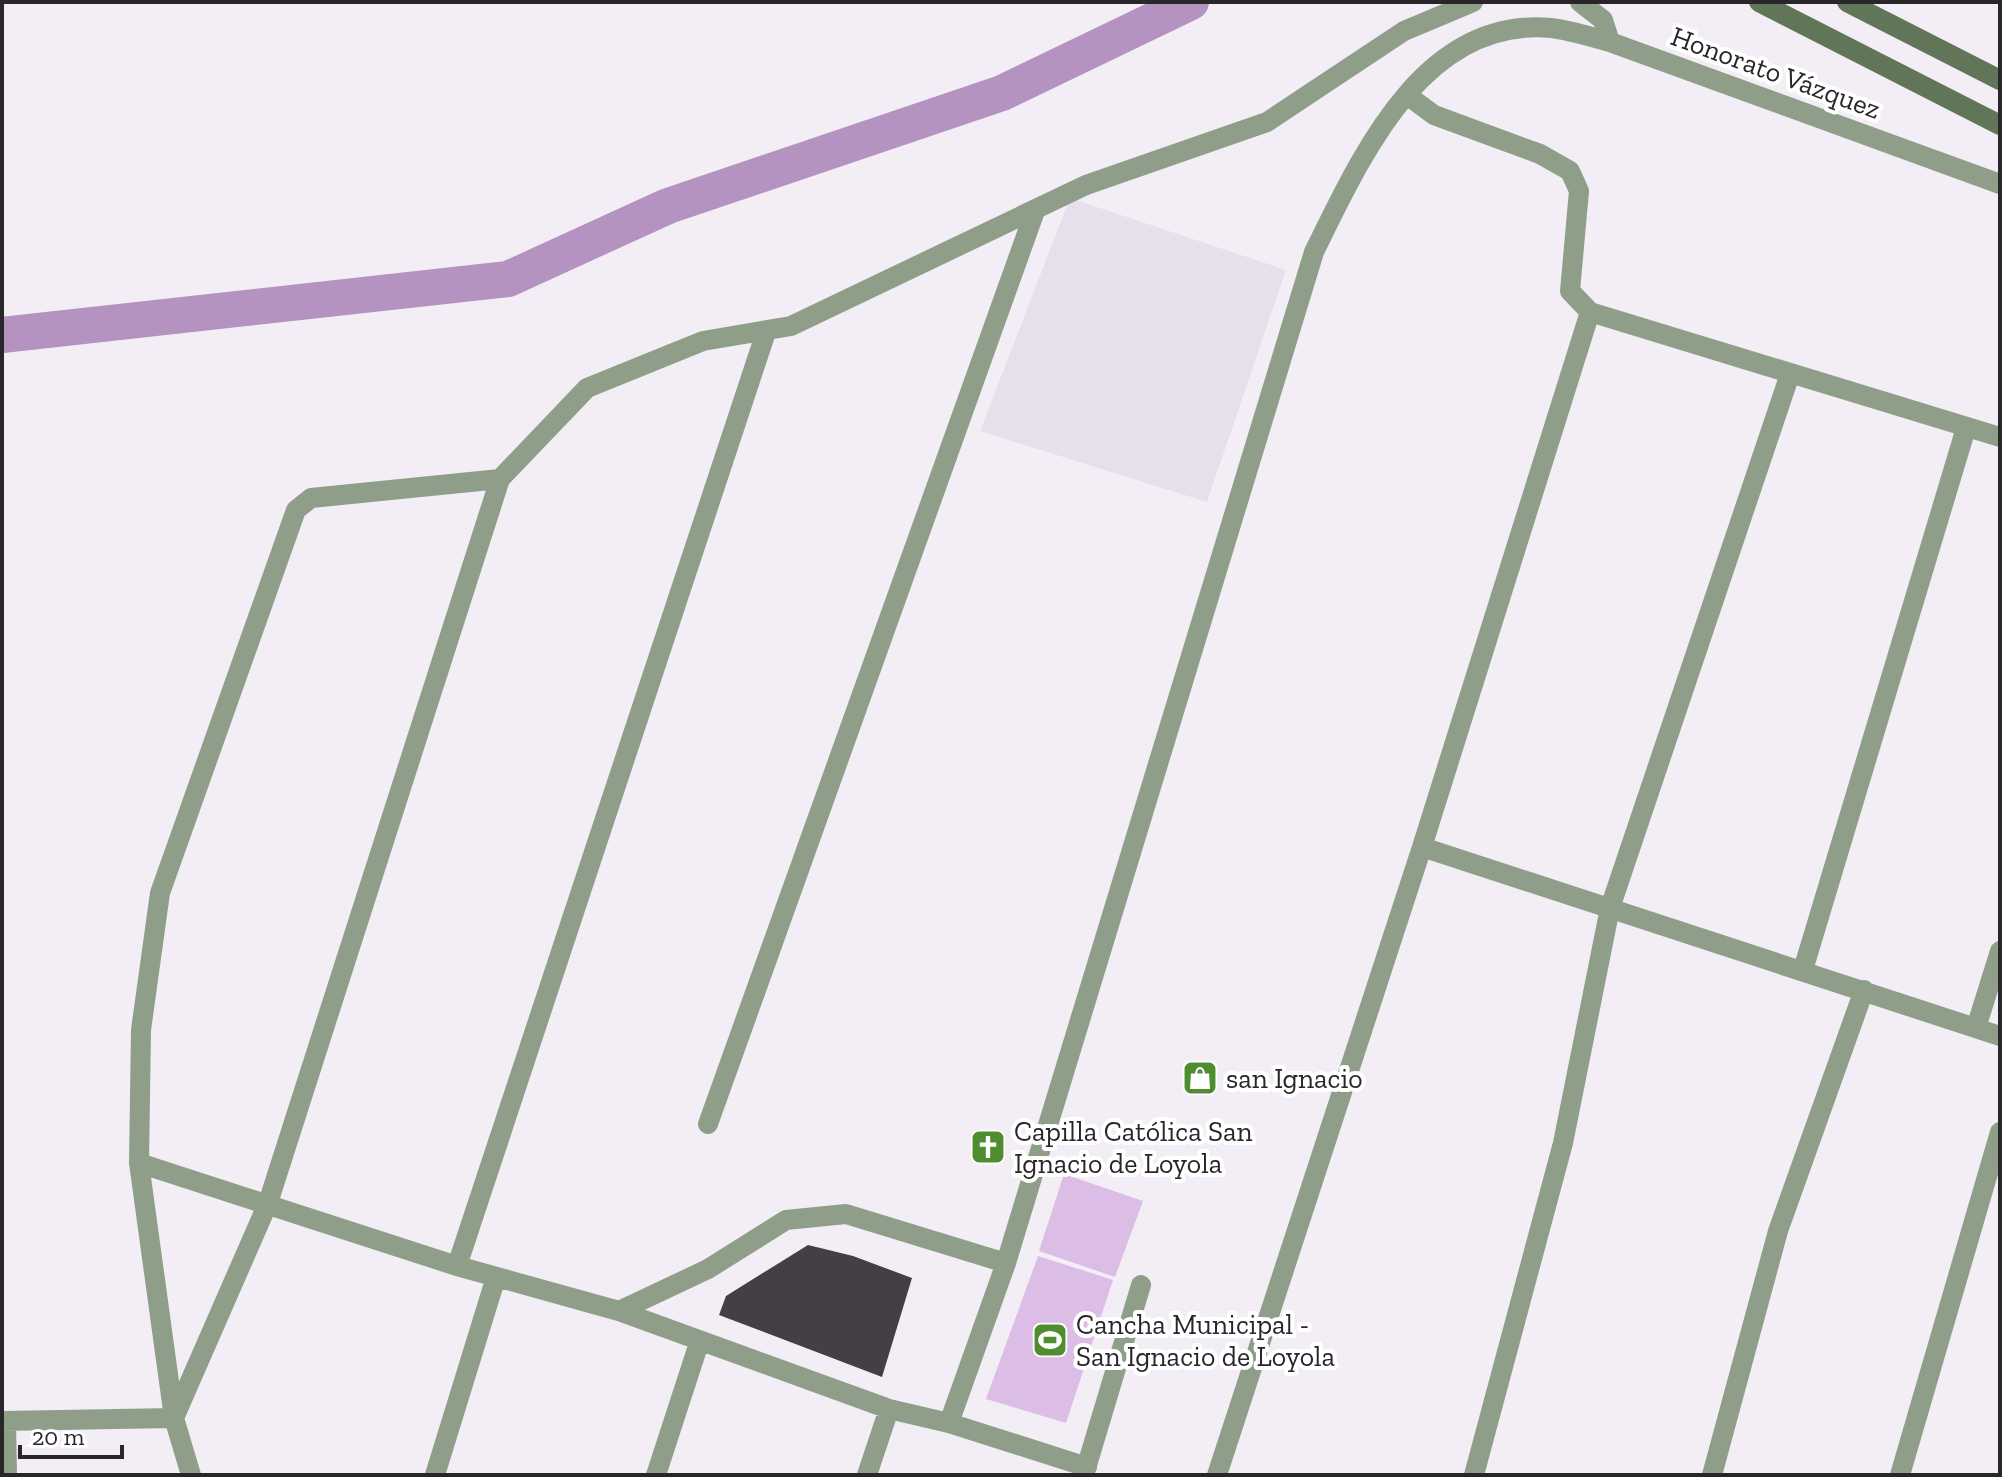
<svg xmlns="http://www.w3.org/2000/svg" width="2002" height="1477" font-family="'Zilla Slab',serif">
  <rect width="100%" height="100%" fill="#f3eef5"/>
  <path fill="#e8dfec" d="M 1070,198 L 1286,270 L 1207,502 L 980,431 Z"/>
  <path fill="#dbbde6" d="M 1064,1174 L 1143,1201 L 1115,1277 L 1039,1251 Z
    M 1038,1256 L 1113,1280 L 1066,1423 L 986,1399 Z"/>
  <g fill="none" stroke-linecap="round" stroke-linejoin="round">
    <path stroke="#b493c0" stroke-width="36" d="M 2,335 L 508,279 L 668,206 L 1002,93 L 1191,2"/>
  </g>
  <path fill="#433f45" d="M 808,1245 L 853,1256 L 912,1278 L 882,1377 L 719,1315 L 726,1296 Z"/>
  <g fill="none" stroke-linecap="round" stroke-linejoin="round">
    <path stroke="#8f9e89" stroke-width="20" d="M 1580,2 L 1603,20 L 1610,42
      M 1407,95 L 1434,115 L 1540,154 L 1570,171 L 1579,191 L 1570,291 L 1590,312 L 2000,437
      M 1422,847 L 2000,1036
      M 1803,970 L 1966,428
      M 1976,1028 L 2000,951
      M 708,1124 L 1035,211
      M 139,1163 L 457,1266 L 619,1311 L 889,1409 L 949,1423 L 1087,1467
      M 457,1266 L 766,332
      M 619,1311 L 708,1269 L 786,1220 L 846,1214 L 1006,1263
      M 2,1421 L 174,1418 L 268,1203 L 500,479
      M 6,1421 L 7,1475
      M 949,1423 L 1006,1263 L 1314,252 C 1361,157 1423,16 1551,28 C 1570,30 1591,37 1610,42 L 2000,184
      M 191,1475 L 174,1418 L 139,1163 L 141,1030 L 160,893 L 296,510 L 311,498 L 500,479 L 587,388 L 703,341 L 791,326 L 1086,185 L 1267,122 L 1404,31 L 1473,2
      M 435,1475 L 496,1277
      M 656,1475 L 699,1343
      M 867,1475 L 889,1409
      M 1084,1475 L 1141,1285
      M 1217,1475 L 1422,847 L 1590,312
      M 1474,1475 L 1563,1143 L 1610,908 L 1790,374
      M 1712,1475 L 1778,1231 L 1864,990
      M 1900,1475 L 2000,1132"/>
    <path stroke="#617659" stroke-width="20" d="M 1759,2 L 2000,125
      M 1847,2 L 2000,80"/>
  </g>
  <defs>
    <symbol id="shop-square" viewBox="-11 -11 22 22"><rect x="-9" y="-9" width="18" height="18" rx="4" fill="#4f8e30" stroke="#fff"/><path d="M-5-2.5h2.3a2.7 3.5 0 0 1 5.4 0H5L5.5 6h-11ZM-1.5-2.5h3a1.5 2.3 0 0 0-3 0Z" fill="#fff"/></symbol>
    <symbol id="church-square" viewBox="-11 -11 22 22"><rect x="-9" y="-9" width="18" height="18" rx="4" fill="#4f8e30" stroke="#fff"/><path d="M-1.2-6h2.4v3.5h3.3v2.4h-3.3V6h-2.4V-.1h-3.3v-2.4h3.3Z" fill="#fff"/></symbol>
    <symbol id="stadium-square" viewBox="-11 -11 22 22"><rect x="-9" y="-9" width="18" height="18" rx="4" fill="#4f8e30" stroke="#fff"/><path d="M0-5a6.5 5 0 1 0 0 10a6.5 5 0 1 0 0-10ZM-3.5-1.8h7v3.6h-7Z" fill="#fff"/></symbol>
  </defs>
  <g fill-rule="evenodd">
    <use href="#shop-square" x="1180" y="1058" width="40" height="40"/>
    <use href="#church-square" x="968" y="1127" width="40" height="40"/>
    <use href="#stadium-square" x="1030" y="1320" width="40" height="40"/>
  </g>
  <g text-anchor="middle" stroke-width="8" stroke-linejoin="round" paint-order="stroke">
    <g font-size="28" fill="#282629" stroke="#fff">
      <text transform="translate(1776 72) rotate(20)" y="10">Honorato Vázquez</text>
    </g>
    <g font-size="28" fill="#282629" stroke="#fff" text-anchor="start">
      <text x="1226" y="1088">san Ignacio</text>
      <text x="1014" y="1141">Capilla Católica San<tspan x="1014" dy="32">Ignacio de Loyola</tspan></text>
      <text x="1076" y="1334">Cancha Municipal -<tspan x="1076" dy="32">San Ignacio de Loyola</tspan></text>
    </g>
  </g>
  <rect width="2002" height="1477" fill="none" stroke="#282629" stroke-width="8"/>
  <path d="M20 1445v12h102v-12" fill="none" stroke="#282629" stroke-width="4"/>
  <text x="32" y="1445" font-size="24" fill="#282629" stroke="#ffffff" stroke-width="6" paint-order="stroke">20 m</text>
</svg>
